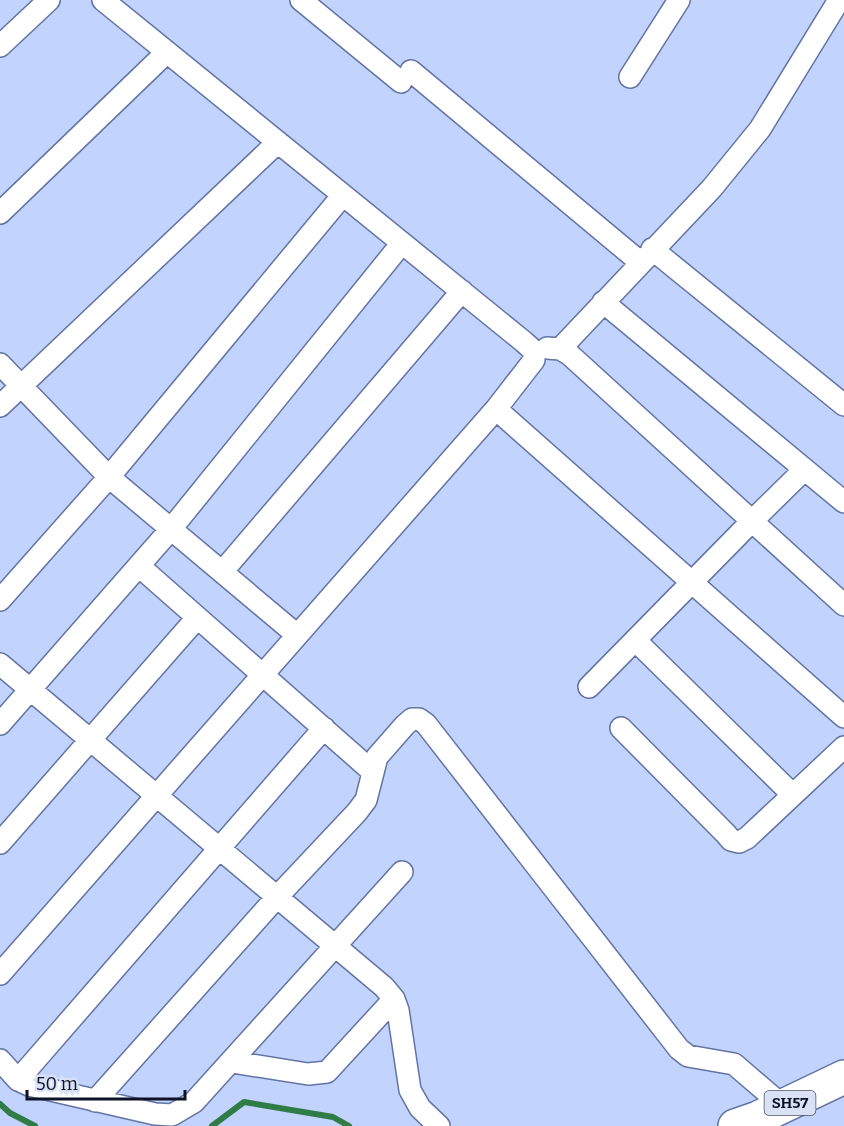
<svg xmlns="http://www.w3.org/2000/svg" width="844" height="1126" font-family="Bitter,serif">
  <rect width="100%" height="100%" fill="#c2d3fe"/>
  <g fill="none" stroke-linecap="round" stroke-linejoin="round">
    <path stroke="#307c47" stroke-width="6" d="M 0,1104 L 10,1113 L 35,1126
      M 212,1126 L 244,1102 L 333,1117 L 349,1126"/>
    <defs>
      <path id="minor" d="M 301,0 L 401,82
        M 0,46 L 49,0
        M 411,71 L 640,262
        M 630,77 L 679,0
        M 0,213 L 167,52
        M 652,249 L 844,405
        M 603,302 L 844,502
        M 547,348 L 560,349 L 569,354 L 844,605
        M 560,349 L 712,188 L 760,129 L 839,0
        M 0,364 L 109,477 L 297,635
        M 0,406 L 278,142
        M 496,409 L 844,717
        M 139,566 L 373,772
        M 222,572 L 462,291
        M 0,600 L 109,477 L 343,195
        M 635,640 L 793,795
        M 0,664 L 384,987 L 394,999 L 398,1010 L 410,1090 L 420,1108 L 439,1126
        M 589,687 L 752,521 L 804,470
        M 0,724 L 171,529 L 402,243
        M 621,728 L 726,834 L 731,840 L 739,842 L 747,838 L 844,747
        M 0,843 L 197,618
        M 0,974 L 496,409 L 534,360 L 534,351 L 524,342 L 103,0
        M 0,1060 L 18,1080 L 29,1085 L 155,1114 L 172,1115 L 194,1102 L 402,872
        M 232,1062 L 308,1074 L 327,1072 L 394,999
        M 18,1080 L 324,728
        M 95,1101 L 277,897 L 357,812 L 366,800 L 377,757 L 405,725 L 412,719 L 419,719 L 426,724 L 679,1049 L 688,1056 L 734,1064 L 783,1106"/>
      <path id="primary" d="M 735,1126 L 758,1118 L 844,1077"/>
    </defs>
    <use href="#minor" stroke="#6174a4" stroke-width="24"/>
    <use href="#primary" stroke="#6174a4" stroke-width="36"/>
    <use href="#minor" stroke="#fff" stroke-width="21"/>
    <use href="#primary" stroke="#fff" stroke-width="33"/>
  </g>
  <g text-anchor="middle" stroke-width="6" stroke-linejoin="round" paint-order="stroke">
    <rect fill="#d8e1f6" stroke="#495164" stroke-width="1.5" x="764.5" y="1091" width="51" height="24" rx="4.5"/>
    <g font-size="15" font-weight="bold" fill="#0c1326">
      <text x="790" y="1108">SH57</text>
    </g>
  </g>
  <path d="M27 1090v9h158v-9" fill="none" stroke="#0c1326" stroke-width="3"/>
  <text x="36" y="1090" font-size="18" fill="#0c1326" stroke="#d8e1f6" stroke-width="4.5" paint-order="stroke">50 m</text>
</svg>
